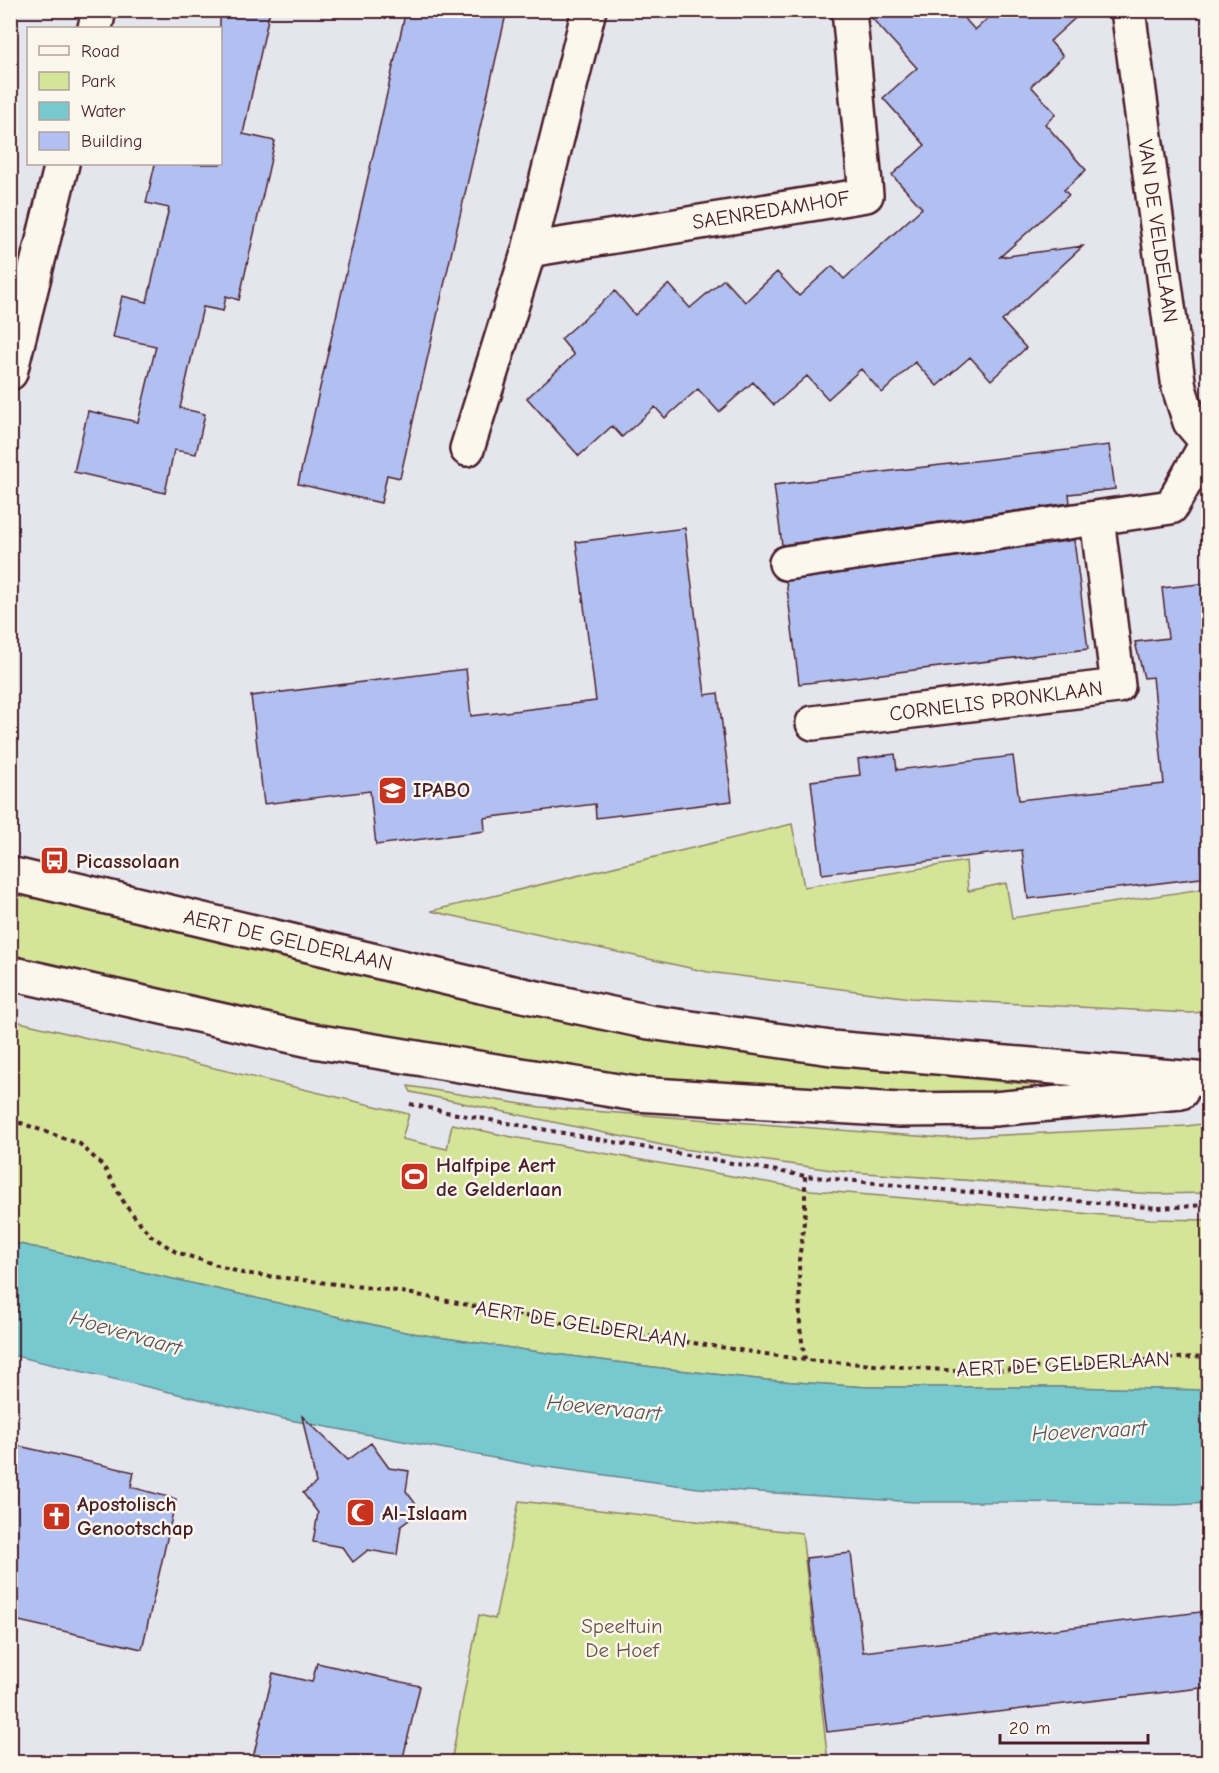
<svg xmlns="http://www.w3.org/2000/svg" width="1219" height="1773" font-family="'Comic Neue',sans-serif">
  <rect width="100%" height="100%" fill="#e5e6ed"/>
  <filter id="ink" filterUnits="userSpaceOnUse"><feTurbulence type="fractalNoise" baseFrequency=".0167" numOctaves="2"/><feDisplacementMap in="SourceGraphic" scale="12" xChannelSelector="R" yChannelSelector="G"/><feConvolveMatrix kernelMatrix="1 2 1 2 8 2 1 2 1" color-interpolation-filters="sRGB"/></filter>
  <g filter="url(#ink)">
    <path fill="#d4e498" stroke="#8f8262" stroke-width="1.5" d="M 792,824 L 804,887 L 966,861 L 968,891 L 1006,883 L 1012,918 L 1208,888 L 1208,1012 L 1189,1013 L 911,998 L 708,972 L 431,911 Z
      M 11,890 L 707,1046 L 825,1064 L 1035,1085 L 1038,1091 L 1036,1095 L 857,1096 L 495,1066 L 11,962 Z
      M 11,1020 L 409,1114 L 402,1139 L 447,1149 L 452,1124 L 507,1136 L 811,1190 L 1150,1219 L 1208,1220 L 1208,1390 L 1059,1387 L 867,1387 L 766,1380 L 661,1368 L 525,1350 L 405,1332 L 11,1242 Z
      M 408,1086 L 540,1107 L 943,1138 L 1187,1126 L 1208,1123 L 1208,1193 L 1153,1194 L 839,1171 L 676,1148 L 411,1092 Z
      M 519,1501 L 802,1533 L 828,1762 L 451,1762 L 479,1615 L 495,1619 Z"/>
    <path fill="#78c9cf" stroke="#66858d" stroke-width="1.5" d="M 11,1242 L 405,1332 L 525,1350 L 661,1368 L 766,1380 L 867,1387 L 1059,1387 L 1208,1390 L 1208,1503 L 1174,1505 L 1020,1502 L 915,1502 L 698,1488 L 526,1464 L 284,1419 L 11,1355 Z"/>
    <path fill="#b1c0f0" stroke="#4a1f2b" stroke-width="1.5" d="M 220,10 L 270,10 L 243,134 L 275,141 L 239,300 L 226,296 L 223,311 L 203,307 L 180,408 L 205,414 L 196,454 L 174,450 L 165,493 L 74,472 L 88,411 L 138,422 L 156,346 L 113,337 L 122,296 L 147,302 L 169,208 L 146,203 L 155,164 L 220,164 Z
      M 406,10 L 507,10 L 400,478 L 387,475 L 381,503 L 298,484 Z
      M 868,10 L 957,10 L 975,30 L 997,10 L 1084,10 L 1050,41 L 1063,56 L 1031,86 L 1056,114 L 1045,124 L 1086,170 L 1064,190 L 1069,195 L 1000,257 L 1083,246 L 1002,321 L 1026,348 L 991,380 L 970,357 L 937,386 L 915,362 L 882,393 L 861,369 L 828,399 L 807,376 L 774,405 L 753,382 L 719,412 L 698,389 L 665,418 L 655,407 L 622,437 L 612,426 L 579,456 L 527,398 L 574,355 L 561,339 L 615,291 L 635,315 L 669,284 L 690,308 L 724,279 L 745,302 L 777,272 L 799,296 L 832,266 L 844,279 L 922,208 L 892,175 L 925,145 L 883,98 L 917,68 L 868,14 Z
      M 1109,445 L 1115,489 L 1069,494 L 1070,503 L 782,545 L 774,485 Z
      M 685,528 L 705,695 L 718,693 L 732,801 L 596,818 L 595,804 L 484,818 L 485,831 L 376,845 L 370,791 L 264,804 L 251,696 L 466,669 L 471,716 L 596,701 L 576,542 Z
      M 1074,540 L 1088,649 L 799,684 L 786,581 Z
      M 1209,583 L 1209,877 L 1028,899 L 1022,850 L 822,874 L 811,781 L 860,775 L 858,759 L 895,754 L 897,770 L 1013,756 L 1019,800 L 1164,784 L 1153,677 L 1144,678 L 1135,642 L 1168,638 L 1162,588 Z
      M 302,1416 L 348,1460 L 371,1443 L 389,1468 L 409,1471 L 406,1491 L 421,1511 L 401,1526 L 397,1555 L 368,1550 L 353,1562 L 342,1547 L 313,1542 L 318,1513 L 303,1493 L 316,1483 Z
      M 10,1444 L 134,1472 L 131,1487 L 176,1499 L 142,1649 L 10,1619 Z
      M 851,1553 L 863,1652 L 1209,1611 L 1209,1687 L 827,1732 L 806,1558 Z
      M 317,1663 L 420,1686 L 402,1762 L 252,1762 L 273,1673 L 312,1682 Z"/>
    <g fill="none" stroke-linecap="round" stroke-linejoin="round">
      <defs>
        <path id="minor" d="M 1128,10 L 1179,388 L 1190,422 L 1208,443
          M 95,28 L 99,10
          M 529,250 L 866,195 L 849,10
          M 10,373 L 62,164
          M 467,449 L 529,250 L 589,10
          M 786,563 L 1171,507 L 1207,443
          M 813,723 L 1118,686 L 1097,518
          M 10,874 L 481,986 L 649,1022 L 831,1048 L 1208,1080
          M 10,973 L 314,1041 L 636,1094 L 900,1110 L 994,1109 L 1181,1092"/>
      </defs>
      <use href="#minor" stroke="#4a1f2b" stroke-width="38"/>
      <path stroke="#4a1f2b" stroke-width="4" stroke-dasharray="4.5 4.5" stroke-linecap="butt" d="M 410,1104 L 451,1113 L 805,1176 L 945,1190 L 1159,1208 L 1208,1205
        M 10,1124 L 21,1123 L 80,1144 L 104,1167 L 126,1206 L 150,1235 L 176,1252 L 242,1273 L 397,1291 L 555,1322 L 805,1360 L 972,1372 L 1208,1356
        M 805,1360 L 800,1328 L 799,1260 L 805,1214 L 805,1176"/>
      <use href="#minor" stroke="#fbf7ec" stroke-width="33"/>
    </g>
  </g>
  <defs>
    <symbol id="university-square" viewBox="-11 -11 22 22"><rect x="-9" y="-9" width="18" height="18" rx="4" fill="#c8321e" stroke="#fbf7ec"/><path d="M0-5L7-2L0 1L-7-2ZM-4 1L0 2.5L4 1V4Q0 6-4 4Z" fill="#fff"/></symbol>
    <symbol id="bus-square" viewBox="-11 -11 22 22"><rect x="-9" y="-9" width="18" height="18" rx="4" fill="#c8321e" stroke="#fbf7ec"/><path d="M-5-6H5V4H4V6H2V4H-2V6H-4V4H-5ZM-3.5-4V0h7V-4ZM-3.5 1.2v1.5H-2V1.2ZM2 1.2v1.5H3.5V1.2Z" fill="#fff"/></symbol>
    <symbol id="stadium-square" viewBox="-11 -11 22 22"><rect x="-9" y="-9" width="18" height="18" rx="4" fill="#c8321e" stroke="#fbf7ec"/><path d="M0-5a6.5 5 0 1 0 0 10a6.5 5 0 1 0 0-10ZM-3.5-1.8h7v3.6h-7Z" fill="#fff"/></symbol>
    <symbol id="mosque-square" viewBox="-11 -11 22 22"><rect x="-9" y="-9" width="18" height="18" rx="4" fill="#c8321e" stroke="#fbf7ec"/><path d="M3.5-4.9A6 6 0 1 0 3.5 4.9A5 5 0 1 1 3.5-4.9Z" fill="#fff"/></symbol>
    <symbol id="church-square" viewBox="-11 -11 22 22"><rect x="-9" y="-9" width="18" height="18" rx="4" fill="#c8321e" stroke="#fbf7ec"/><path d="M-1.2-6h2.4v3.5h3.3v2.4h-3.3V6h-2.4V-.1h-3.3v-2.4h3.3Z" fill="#fff"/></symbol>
  </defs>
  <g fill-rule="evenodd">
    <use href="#university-square" x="376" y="774" width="33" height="33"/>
    <use href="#bus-square" x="38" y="844" width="33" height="33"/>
    <use href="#stadium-square" x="398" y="1160" width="33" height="33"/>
    <use href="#mosque-square" x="344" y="1496" width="33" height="33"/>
    <use href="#church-square" x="40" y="1500" width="33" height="33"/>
  </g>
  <g text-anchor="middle" stroke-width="5" stroke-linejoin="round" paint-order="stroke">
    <g font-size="21" fill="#4a1f2b" stroke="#fbf7ec">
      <text transform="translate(771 210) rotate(-9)" y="7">SAENREDAMHOF</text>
      <text transform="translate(1158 231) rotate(82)" y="7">VAN DE VELDELAAN</text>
      <text transform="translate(996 701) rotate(-7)" y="7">CORNELIS PRONKLAAN</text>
      <text transform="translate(288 940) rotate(13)" y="7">AERT DE GELDERLAAN</text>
      <text transform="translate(581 1324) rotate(9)" y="7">AERT DE GELDERLAAN</text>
      <text transform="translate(1063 1364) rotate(-3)" y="7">AERT DE GELDERLAAN</text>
    </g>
    <g font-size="21" font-weight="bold" fill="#4a1f2b" stroke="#fbf7ec" text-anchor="start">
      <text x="413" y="797">IPABO</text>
      <text x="76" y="868">Picassolaan</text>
      <text x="436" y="1172">Halfpipe Aert<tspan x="436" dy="24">de Gelderlaan</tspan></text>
      <text x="77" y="1511">Apostolisch<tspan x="77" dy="24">Genootschap</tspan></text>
      <text x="382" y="1520">Al-Islaam</text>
    </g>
    <g font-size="21" fill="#6c5046" stroke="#fbf7ec">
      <text x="622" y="1633">Speeltuin<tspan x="622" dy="24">De Hoef</tspan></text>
    </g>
    <g font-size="22" font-style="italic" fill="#58525c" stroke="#fbf7ec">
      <text transform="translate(126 1332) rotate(16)" y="8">Hoevervaart</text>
      <text transform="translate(604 1407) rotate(6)" y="8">Hoevervaart</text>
      <text transform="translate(1089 1430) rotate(-3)" y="8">Hoevervaart</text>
    </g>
  </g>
  <rect width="1219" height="1773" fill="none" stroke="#fbf7ec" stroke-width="36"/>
  <rect x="18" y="18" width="1183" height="1737" fill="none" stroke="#4a1f2b" stroke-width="2" filter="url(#ink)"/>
  <rect x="27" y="27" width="195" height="138" fill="#fbf7ec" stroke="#b4a19f" stroke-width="1.5"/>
  <rect x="39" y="46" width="30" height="9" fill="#fbf7ec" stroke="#b4a19f" stroke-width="1.5"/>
  <text x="81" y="57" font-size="18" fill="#4a1f2b">Road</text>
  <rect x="39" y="72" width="30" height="18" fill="#d4e498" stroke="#b4a19f" stroke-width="1.5"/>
  <text x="81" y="87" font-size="18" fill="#4a1f2b">Park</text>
  <rect x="39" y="102" width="30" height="18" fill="#78c9cf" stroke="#b4a19f" stroke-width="1.5"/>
  <text x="81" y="117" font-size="18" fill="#4a1f2b">Water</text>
  <rect x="39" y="132" width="30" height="18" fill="#b1c0f0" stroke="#b4a19f" stroke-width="1.5"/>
  <text x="81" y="147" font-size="18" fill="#4a1f2b">Building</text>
  <path d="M1000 1734v9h148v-9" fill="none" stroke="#4a1f2b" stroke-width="3"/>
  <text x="1009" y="1734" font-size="18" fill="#4a1f2b" stroke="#fbf7ec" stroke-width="4.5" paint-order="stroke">20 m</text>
</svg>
